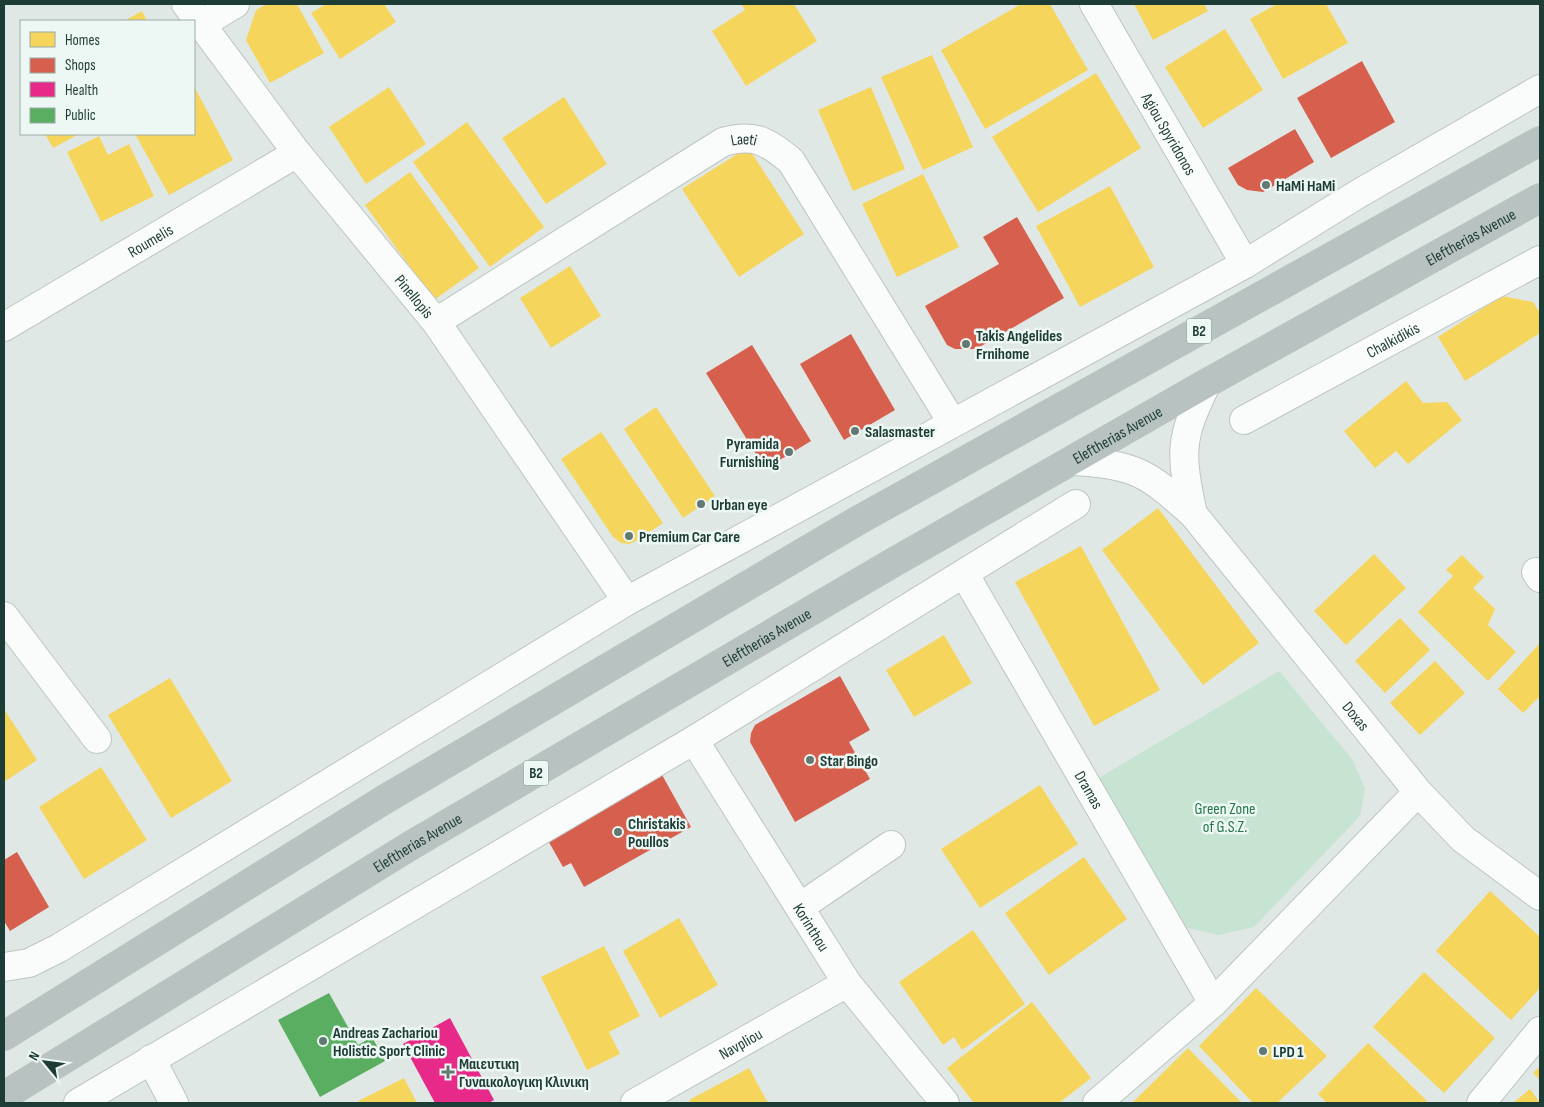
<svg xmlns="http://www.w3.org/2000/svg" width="1544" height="1107" font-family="'Sofia Sans Condensed',sans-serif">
  <rect width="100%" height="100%" fill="#e0e8e5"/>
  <path fill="#c7e3d2" d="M 1279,671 L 1352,759 L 1365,788 L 1360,816 L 1254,927 L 1218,935 L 1184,927 L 1097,779 Z"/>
  <path fill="#f6d55c" d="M 267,4 L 297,4 L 324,53 L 270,83 L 246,40 L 256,10 Z
    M 326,4 L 384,4 L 396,22 L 340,59 L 311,13 Z
    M 741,4 L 794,4 L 817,41 L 746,86 L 712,31 L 745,10 Z
    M 1021,4 L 1050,4 L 1088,70 L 985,129 L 941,50 Z
    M 1134,4 L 1204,4 L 1208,11 L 1153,40 Z
    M 1277,4 L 1326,4 L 1348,43 L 1283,79 L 1250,19 Z
    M 142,11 L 147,21 L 124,21 Z
    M 1225,29 L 1263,90 L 1203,128 L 1165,67 Z
    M 932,55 L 973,147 L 923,170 L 881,77 Z
    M 1096,73 L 1141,148 L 1038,212 L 992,137 Z
    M 194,86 L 233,160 L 169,195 L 135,134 L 194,134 Z
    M 389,87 L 426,144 L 366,184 L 329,127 Z
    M 871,87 L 905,169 L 853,191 L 818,110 Z
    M 564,97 L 607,164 L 546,204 L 502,138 Z
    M 467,122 L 544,227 L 490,267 L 413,162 Z
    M 45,134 L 79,134 L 53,148 Z
    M 99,136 L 108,155 L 129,144 L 154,196 L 101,222 L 67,152 Z
    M 748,147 L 804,234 L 739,277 L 682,189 Z
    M 410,172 L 479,268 L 434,300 L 365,205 Z
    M 923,174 L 959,247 L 897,277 L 862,204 Z
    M 1110,186 L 1154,267 L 1080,307 L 1036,226 Z
    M 570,266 L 601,316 L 551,348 L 520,298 Z
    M 1502,296 L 1533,302 L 1540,313 L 1540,333 L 1465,381 L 1438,337 Z
    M 1406,381 L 1423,403 L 1447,402 L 1462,420 L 1408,464 L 1396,451 L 1375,468 L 1344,431 Z
    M 656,407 L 715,496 L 683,518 L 624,429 Z
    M 601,432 L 663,523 L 636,541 L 629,544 L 621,543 L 613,537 L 561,459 Z
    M 1158,508 L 1259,643 L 1203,685 L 1102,550 Z
    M 1081,546 L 1160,690 L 1094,726 L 1015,582 Z
    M 1374,554 L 1406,588 L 1346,645 L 1314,611 Z
    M 1462,555 L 1484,577 L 1473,588 L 1495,609 L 1488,625 L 1516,652 L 1488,681 L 1418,612 L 1453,576 L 1446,570 Z
    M 1400,618 L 1430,650 L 1385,693 L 1355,661 Z
    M 944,635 L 972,683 L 914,717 L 886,670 Z
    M 1540,643 L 1540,701 L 1538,698 L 1523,713 L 1498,689 Z
    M 1435,661 L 1465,693 L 1420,735 L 1390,703 Z
    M 170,678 L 232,781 L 171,818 L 108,715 Z
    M 4,709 L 37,760 L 4,782 Z
    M 101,767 L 147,840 L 84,879 L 39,807 Z
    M 1040,785 L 1078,844 L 980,908 L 941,849 Z
    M 1084,857 L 1127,919 L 1049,975 L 1005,913 Z
    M 1490,891 L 1540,937 L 1540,988 L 1511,1020 L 1436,951 Z
    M 679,918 L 718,985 L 660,1018 L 623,951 Z
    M 973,930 L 1025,1004 L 962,1050 L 954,1037 L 943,1045 L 899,982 Z
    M 604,946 L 640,1016 L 609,1032 L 620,1054 L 587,1070 L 541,977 Z
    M 1424,972 L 1495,1038 L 1444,1093 L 1373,1027 Z
    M 1256,988 L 1327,1056 L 1277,1103 L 1253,1103 L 1199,1046 Z
    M 1032,1002 L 1091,1078 L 1059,1103 L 974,1103 L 947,1068 Z
    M 1368,1043 L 1427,1101 L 1424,1103 L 1327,1103 L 1318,1094 Z
    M 1188,1048 L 1242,1103 L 1132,1103 Z
    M 1540,1066 L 1540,1080 L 1533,1073 Z
    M 749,1068 L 768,1103 L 691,1103 L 689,1100 Z
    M 404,1078 L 417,1103 L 359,1103 L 358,1101 Z
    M 1530,1089 L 1540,1103 L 1513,1103 Z"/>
  <path fill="#d6604d" d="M 1362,61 L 1395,122 L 1331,158 L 1297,98 Z
    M 1295,129 L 1314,162 L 1263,192 L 1247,190 L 1238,185 L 1228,168 Z
    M 1017,217 L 1064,298 L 976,349 L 955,349 L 947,345 L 925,306 L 999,264 L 983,237 Z
    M 851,334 L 895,410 L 844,440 L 800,364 Z
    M 752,345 L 811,441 L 765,469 L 706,373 Z
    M 840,676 L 870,730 L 849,742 L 870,779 L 795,822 L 750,742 L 751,733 L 755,725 Z
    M 661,773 L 691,827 L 584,887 L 571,863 L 563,867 L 546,837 Z
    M 17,852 L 49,907 L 10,931 L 4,921 L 4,860 Z"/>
  <path fill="#e7298a" d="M 450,1018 L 494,1100 L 489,1103 L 435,1103 L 403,1044 Z"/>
  <path fill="#5aae61" d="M 329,993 L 358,1045 L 372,1037 L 385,1061 L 320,1097 L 278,1020 Z"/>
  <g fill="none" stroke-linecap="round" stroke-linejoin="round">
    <defs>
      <g id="minor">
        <path id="s1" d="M 186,4 L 297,153 L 436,322 L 627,601"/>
        <path id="s2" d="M 1094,4 L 1245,264"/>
        <path d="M 200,25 L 235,4"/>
        <path id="s3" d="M 436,322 L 723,142 C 754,133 767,141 791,161 L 952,422"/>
        <path id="s4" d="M 4,327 L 297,153"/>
        <path id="s5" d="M 1244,420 L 1540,260"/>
        <path id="s6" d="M 1074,461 C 1137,465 1147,473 1193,514 L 1418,792 L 1463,839 L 1540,896"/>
        <path d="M 1193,514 C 1180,453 1179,439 1207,383"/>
        <path d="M 1536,572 L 1540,578"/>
        <path id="s7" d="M 965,575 L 1213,1003"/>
        <path d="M 4,616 L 97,739"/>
        <path id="s8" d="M 694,740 L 847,983 L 945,1103"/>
        <path d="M 800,907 L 891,845"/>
        <path d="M 4,967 L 29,963 L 59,948 L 627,601 L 1245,264 L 1358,194 L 1540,89"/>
        <path d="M 151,1059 L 174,1103"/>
        <path d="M 78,1103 L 694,740 L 1076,504"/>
        <path id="s9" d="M 635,1103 L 847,983"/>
        <path d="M 1097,1103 L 1213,1003 L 1418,792"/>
        <path d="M 1481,1103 L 1540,1031"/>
      </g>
      <g id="highway">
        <path d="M 4,1036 L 382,801 L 857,521 L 1540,141"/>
        <path id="s10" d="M 4,1096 L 410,846 L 889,565 L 1207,383 L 1540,198"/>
      </g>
    </defs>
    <use href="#minor" stroke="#bdc5c2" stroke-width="30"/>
    <use href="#highway" stroke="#bac5c2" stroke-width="30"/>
    <use href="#minor" stroke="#fafcfb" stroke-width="28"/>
    <use href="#highway" stroke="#b8c2c0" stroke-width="28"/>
  </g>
  <g fill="#617873" stroke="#edf7f3" stroke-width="2">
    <circle cx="1266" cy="185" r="5"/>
    <circle cx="966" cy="344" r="5"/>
    <circle cx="855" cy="431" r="5"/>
    <circle cx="789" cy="452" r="5"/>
    <circle cx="701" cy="504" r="5"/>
    <circle cx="629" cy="536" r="5"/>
    <circle cx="810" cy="760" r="5"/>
    <circle cx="618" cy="832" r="5"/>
    <circle cx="323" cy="1041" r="5"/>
    <circle cx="1263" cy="1051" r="5"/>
    <path d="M445.5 1064.5h5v5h5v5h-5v5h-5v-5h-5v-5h5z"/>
  </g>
  <g text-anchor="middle" stroke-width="5" stroke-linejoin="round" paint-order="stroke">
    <g fill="#edf7f3" stroke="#5b746e" stroke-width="1">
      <rect x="1186.5" y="318.5" width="25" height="25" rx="4"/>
      <rect x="523.5" y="760.5" width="25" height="25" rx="4"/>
    </g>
    <g font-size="15" font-weight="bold" fill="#1d3c35">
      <text x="1199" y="336">B2</text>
      <text x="536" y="778">B2</text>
    </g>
    <g font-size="16" fill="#1d3c35" stroke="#edf7f3">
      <text dy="6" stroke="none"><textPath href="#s2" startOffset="150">Agiou Spyridonos</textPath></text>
      <text dy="6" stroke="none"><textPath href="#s3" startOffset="360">Laeti</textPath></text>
      <text dy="6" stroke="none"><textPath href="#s10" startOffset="1700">Eleftherias Avenue</textPath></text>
      <text dy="6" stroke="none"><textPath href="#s4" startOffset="170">Roumelis</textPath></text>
      <text dy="6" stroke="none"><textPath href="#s1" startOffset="371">Pinellopis</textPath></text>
      <text dy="6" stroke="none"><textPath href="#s5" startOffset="169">Chalkidikis</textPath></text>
      <text dy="6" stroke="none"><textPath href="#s10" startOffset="1295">Eleftherias Avenue</textPath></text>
      <text dy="6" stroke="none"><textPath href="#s10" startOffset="890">Eleftherias Avenue</textPath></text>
      <text dy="6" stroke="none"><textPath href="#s6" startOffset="394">Doxas</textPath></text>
      <text dy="6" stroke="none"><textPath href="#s7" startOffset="248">Dramas</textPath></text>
      <text dy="6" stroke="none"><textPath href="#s10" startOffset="485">Eleftherias Avenue</textPath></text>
      <text dy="6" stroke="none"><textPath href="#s8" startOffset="221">Korinthou</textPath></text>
      <text dy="6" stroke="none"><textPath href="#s9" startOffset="121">Navpliou</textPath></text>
    </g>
    <g font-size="16" font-weight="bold" fill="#1d3c35" stroke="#edf7f3" text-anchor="start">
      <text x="1276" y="191">HaMi HaMi</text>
      <text x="976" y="341">Takis Angelides<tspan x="976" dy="18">Frnihome</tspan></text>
      <text x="865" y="437">Salasmaster</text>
      <text x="779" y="449" text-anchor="end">Pyramida<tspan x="779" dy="18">Furnishing</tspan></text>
      <text x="711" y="510">Urban eye</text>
      <text x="639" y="542">Premium Car Care</text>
      <text x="820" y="766">Star Bingo</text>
      <text x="628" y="829">Christakis<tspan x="628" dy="18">Poullos</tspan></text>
      <text x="333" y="1038">Andreas Zachariou<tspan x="333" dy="18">Holistic Sport Clinic</tspan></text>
      <text x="1273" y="1057">LPD 1</text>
      <text x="459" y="1069">Μαιευτικη<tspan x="459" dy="18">Γυναικολογικη Κλινικη</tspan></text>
    </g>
    <g font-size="16" fill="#237749" stroke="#edf7f3">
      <text x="1225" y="814">Green Zone<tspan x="1225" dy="18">of G.S.Z.</tspan></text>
    </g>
  </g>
  <rect width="1544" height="1107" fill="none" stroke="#1d3c35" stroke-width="10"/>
  <rect x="20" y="20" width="175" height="115" fill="#edf7f3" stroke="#9aaca7"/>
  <rect x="30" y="32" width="25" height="15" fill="#f6d55c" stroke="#9aaca7"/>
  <text x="65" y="45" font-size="15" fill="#1d3c35">Homes</text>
  <rect x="30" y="58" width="25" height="15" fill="#d6604d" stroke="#9aaca7"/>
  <text x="65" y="70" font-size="15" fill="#1d3c35">Shops</text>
  <rect x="30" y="82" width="25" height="15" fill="#e7298a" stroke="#9aaca7"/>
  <text x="65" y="95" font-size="15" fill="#1d3c35">Health</text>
  <rect x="30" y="108" width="25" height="15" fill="#5aae61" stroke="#9aaca7"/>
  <text x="65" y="120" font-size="15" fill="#1d3c35">Public</text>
  <g transform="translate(45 1062) rotate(299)" stroke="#edf7f3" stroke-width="4" paint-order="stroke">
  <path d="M0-4L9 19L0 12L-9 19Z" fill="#1d3c35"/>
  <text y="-8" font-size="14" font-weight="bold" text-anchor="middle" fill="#1d3c35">N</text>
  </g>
</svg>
